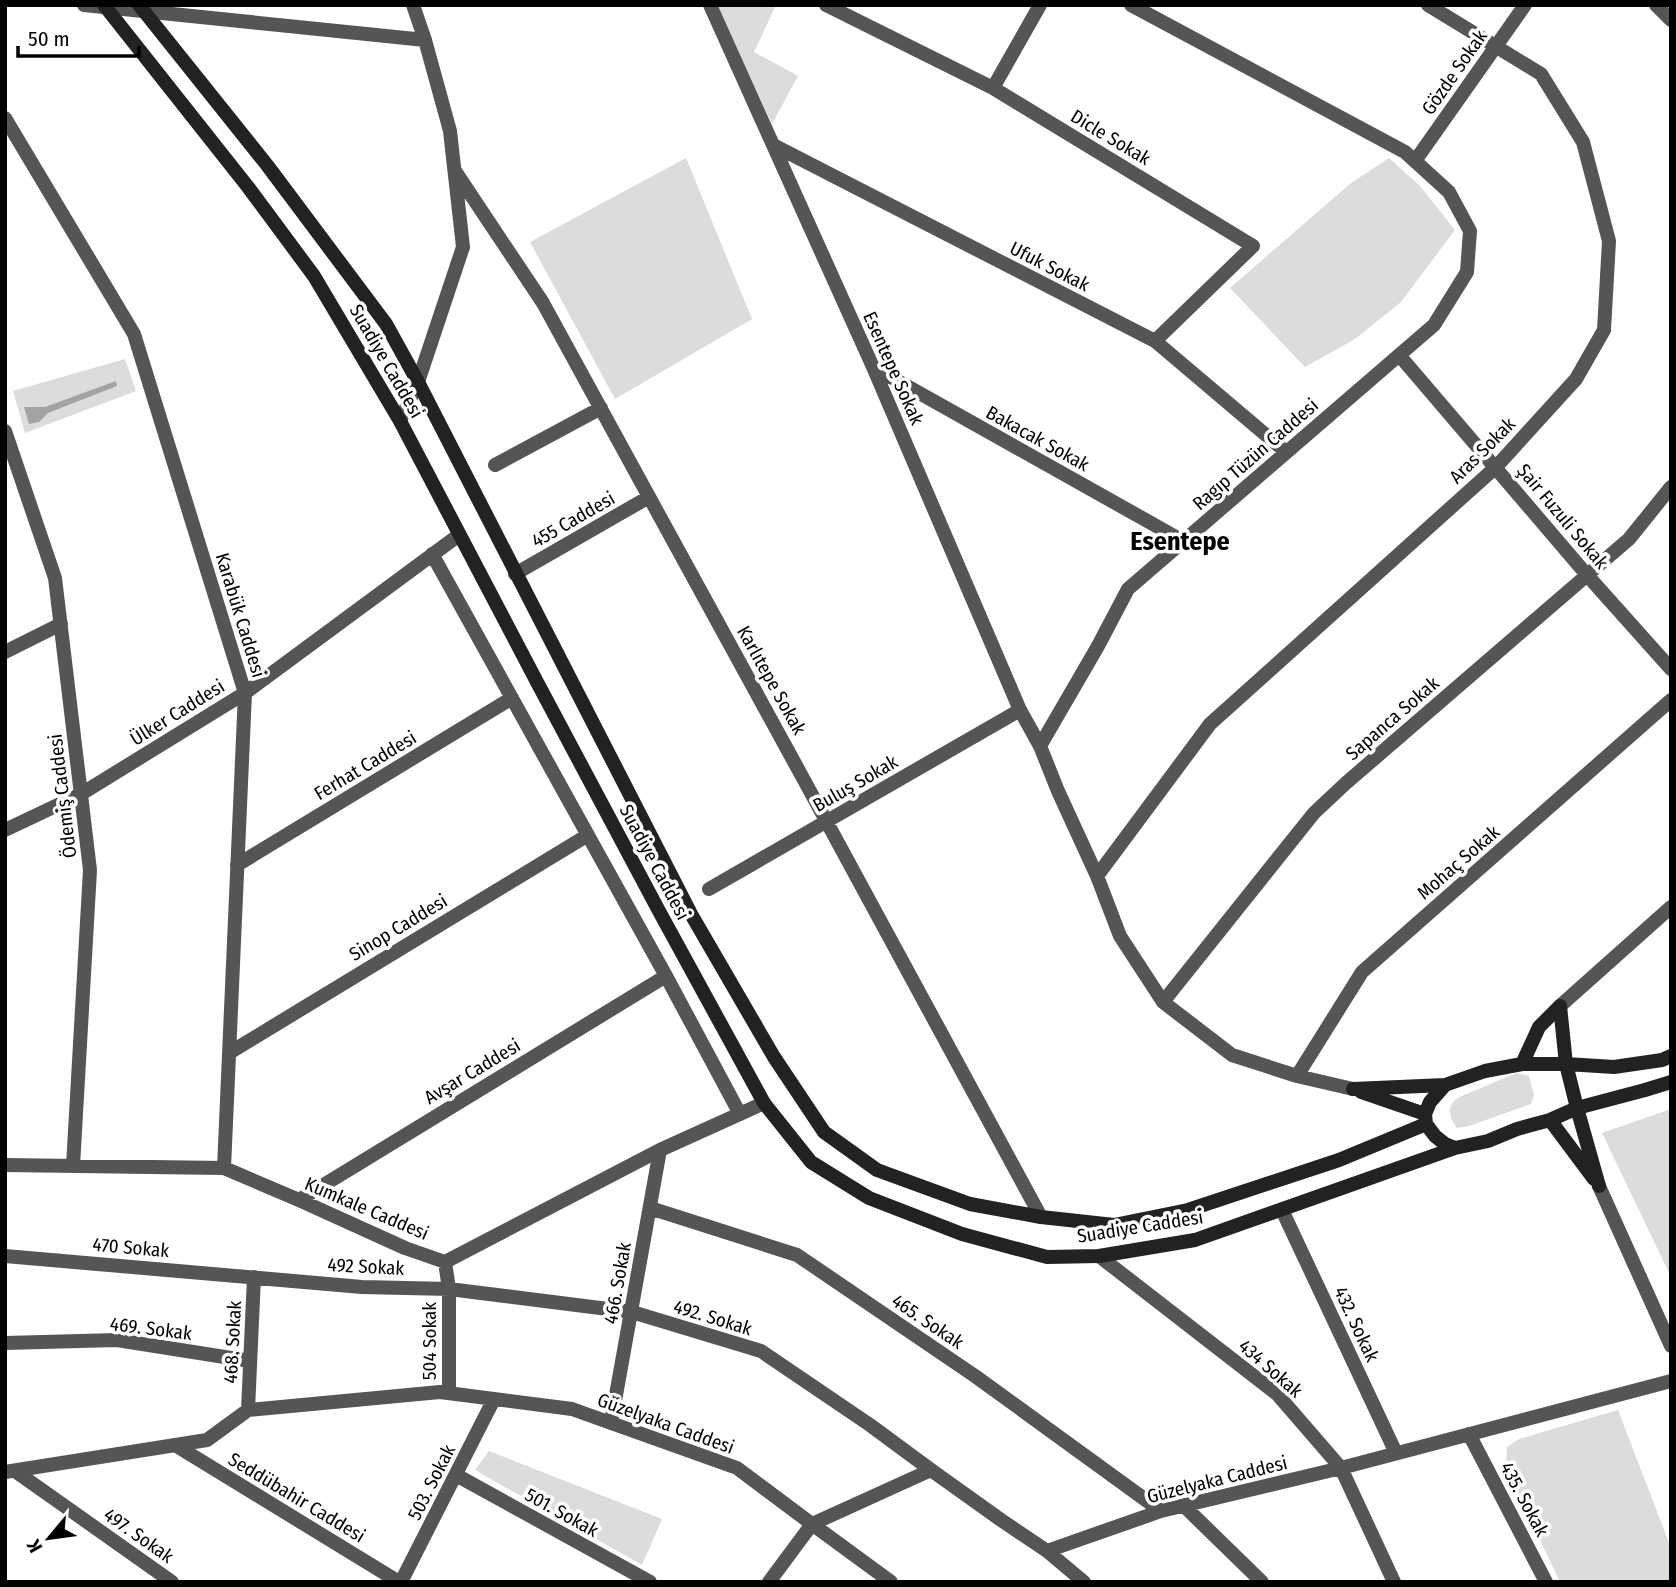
<svg xmlns="http://www.w3.org/2000/svg" width="1676" height="1587" font-family="'Fira Sans Condensed',sans-serif">
  <rect width="100%" height="100%" fill="#fff"/>
  <path fill="#dcdcdc" d="M 716,5 L 776,5 L 754,52 L 798,76 L 772,124 Z
    M 686,158 L 752,319 L 615,399 L 530,242 Z
    M 1389,158 L 1420,186 L 1455,230 L 1401,302 L 1355,339 L 1305,367 L 1230,288 L 1351,183 Z
    M 125,359 L 136,391 L 25,433 L 13,391 Z
    M 1517,1073 L 1529,1076 L 1534,1095 L 1531,1104 L 1469,1126 L 1457,1128 C 1439,1103 1458,1097 1479,1089 C 1492,1083 1504,1078 1517,1073 Z
    M 1671,1109 L 1671,1277 L 1602,1133 Z
    M 1618,1410 L 1671,1548 L 1671,1579 L 1666,1582 L 1560,1582 L 1506,1469 L 1507,1447 L 1519,1439 Z
    M 489,1451 L 662,1519 L 642,1565 L 475,1470 Z"/>
  <path fill="#a3a3a3" d="M 116,381 L 117,386 L 48,413 L 39,422 L 29,424 L 24,407 L 45,407 Z"/>
  <g fill="none" stroke-linecap="round" stroke-linejoin="round">
    <path stroke="#555" stroke-width="14" d="M 1415,161 L 1525,5"/>
    <path stroke="#555" stroke-width="14" d="M 84,5 L 425,40
      M 710,5 L 873,367 L 1020,710 L 1040,746 L 1058,791 L 1097,876 L 1120,936 L 1163,1002 L 1232,1055 L 1297,1076 L 1353,1089
      M 826,5 L 993,88 L 1253,246 L 1155,341
      M 1656,5 L 1671,20
      M 993,88 L 1040,5
      M 5,118 L 134,334 L 245,693 L 224,1168
      M 775,146 L 1155,341 L 1286,452
      M 455,171 L 543,303 L 804,780 L 1041,1217
      M 1399,355 L 1587,575 L 1671,669
      M 873,367 L 1183,541
      M 400,421 L 418,382 L 463,247 L 450,131 L 425,40 L 413,5
      M 5,431 L 55,578 L 90,870 L 73,1166
      M 495,465 L 601,408
      M 432,554 L 666,976 L 740,1114
      M 515,574 L 649,497
      M 5,652 L 61,624
      M 1040,746 L 1098,646 L 1128,589 L 1434,325 L 1467,272 L 1470,231 L 1449,192 L 1405,152 L 1131,5
      M 5,830 L 81,794 L 245,693 L 459,535
      M 237,865 L 512,698
      M 1097,876 L 1210,724 L 1496,467 L 1576,379 L 1604,330 L 1609,241 L 1583,142 L 1541,74 L 1428,5
      M 709,889 L 1020,710
      M 1163,1002 L 1314,813 L 1346,783 L 1629,539 L 1671,487
      M 229,1053 L 588,835
      M 1297,1076 L 1362,972 L 1671,700
      M 5,1165 L 224,1168 L 299,1200 L 405,1248 L 445,1262 L 660,1150 L 764,1103
      M 1599,1186 L 1671,1346
      M 299,1200 L 666,976
      M 650,1208 L 797,1255 L 975,1376 L 1161,1511
      M 1282,1210 L 1396,1453
      M 5,1256 L 362,1287 L 449,1289 L 632,1312 L 761,1351 L 870,1425 L 931,1470
      M 1099,1256 L 1277,1394 L 1341,1468 L 1394,1582
      M 445,1262 L 449,1289 L 449,1393
      M 5,1343 L 117,1340 L 250,1361
      M 248,1410 L 254,1277
      M 611,1423 L 660,1150
      M 1469,1434 L 1546,1582
      M 15,1471 L 172,1582
      M 5,1472 L 207,1440 L 248,1410 L 440,1392 L 572,1409 L 737,1468 L 812,1524 L 931,1470 L 1001,1520 L 1047,1551 L 1161,1511 L 1341,1468 L 1671,1381
      M 456,1475 L 650,1582
      M 1183,1505 L 1262,1582
      M 1047,1551 L 1084,1582
      M 401,1582 L 494,1399
      M 769,1582 L 812,1524 L 891,1582"/>
    <path stroke="#555" stroke-width="14" d="M 1560,1006 L 1671,907
      M 175,1445 L 399,1582"/>
    <path stroke="#222" stroke-width="14" d="M 104,5 L 248,187 L 314,276 L 400,421 L 537,682 L 659,911 L 764,1103 L 811,1162 L 869,1198 L 962,1234 L 1047,1257 L 1099,1256 L 1195,1240 L 1455,1148
      M 139,5 L 267,165 L 386,324 L 418,382 L 691,914 L 774,1057 L 824,1132 L 877,1170 L 970,1204 L 1041,1217 L 1114,1225 L 1188,1210 L 1339,1160 L 1426,1124
      M 1560,1006 L 1566,1064 L 1577,1108 L 1550,1120 L 1517,1129 L 1488,1141 L 1455,1148 L 1445,1144 L 1435,1136 L 1426,1124 L 1425,1114 L 1430,1102 L 1445,1085 L 1485,1071 L 1522,1064 L 1566,1064 L 1614,1067 L 1662,1060 L 1671,1056
      M 1522,1064 L 1539,1027 L 1560,1006
      M 1353,1089 L 1445,1085
      M 1361,1092 L 1425,1114
      M 1550,1120 L 1594,1179
      M 1599,1186 L 1577,1108 L 1645,1090 L 1671,1082"/>
  </g>
  <g text-anchor="middle" stroke-width="7" stroke-linejoin="round" paint-order="stroke">
    <g font-size="19" fill="#000" stroke="#fff">
      <text transform="translate(1454 72) rotate(-55)" y="7">Gözde Sokak</text>
      <text transform="translate(1111 137) rotate(31)" y="7">Dicle Sokak</text>
      <text transform="translate(1050 266) rotate(27)" y="7">Ufuk Sokak</text>
      <text transform="translate(387 361) rotate(60)" y="7">Suadiye Caddesi</text>
      <text transform="translate(894 368) rotate(66)" y="7">Esentepe Sokak</text>
      <text transform="translate(1038 438) rotate(29)" y="7">Bakacak Sokak</text>
      <text transform="translate(1482 450) rotate(-45)" y="7">Aras Sokak</text>
      <text transform="translate(1255 454) rotate(-41)" y="7">Ragıp Tüzün Caddesi</text>
      <text transform="translate(1563 516) rotate(50)" y="7">Şair Fuzuli Sokak</text>
      <text transform="translate(573 519) rotate(-30)" y="7">455 Caddesi</text>
      <text transform="translate(241 615) rotate(73)" y="7">Karabük Caddesi</text>
      <text transform="translate(772 680) rotate(61)" y="7">Karlıtepe Sokak</text>
      <text transform="translate(177 712) rotate(-32)" y="7">Ülker Caddesi</text>
      <text transform="translate(1392 718) rotate(-41)" y="7">Sapanca Sokak</text>
      <text transform="translate(365 765) rotate(-31)" y="7">Ferhat Caddesi</text>
      <text transform="translate(855 783) rotate(-30)" y="7">Buluş Sokak</text>
      <text transform="translate(62 796) rotate(-97)" y="7">Ödemiş Caddesi</text>
      <text transform="translate(655 862) rotate(62)" y="7">Suadiye Caddesi</text>
      <text transform="translate(1458 862) rotate(-41)" y="7">Mohaç Sokak</text>
      <text transform="translate(398 927) rotate(-31)" y="7">Sinop Caddesi</text>
      <text transform="translate(472 1071) rotate(-31)" y="7">Avşar Caddesi</text>
      <text transform="translate(367 1208) rotate(23)" y="7">Kumkale Caddesi</text>
      <text transform="translate(1140 1226) rotate(-9)" y="7">Suadiye Caddesi</text>
      <text transform="translate(131 1247) rotate(5)" y="7">470 Sokak</text>
      <text transform="translate(366 1266) rotate(3)" y="7">492 Sokak</text>
      <text transform="translate(617 1283) rotate(-80)" y="7">466. Sokak</text>
      <text transform="translate(713 1317) rotate(17)" y="7">492. Sokak</text>
      <text transform="translate(928 1321) rotate(34)" y="7">465. Sokak</text>
      <text transform="translate(1357 1324) rotate(65)" y="7">432. Sokak</text>
      <text transform="translate(151 1328) rotate(7)" y="7">469. Sokak</text>
      <text transform="translate(429 1341) rotate(-90)" y="7">504 Sokak</text>
      <text transform="translate(232 1342) rotate(-87)" y="7">468. Sokak</text>
      <text transform="translate(1271 1368) rotate(41)" y="7">434 Sokak</text>
      <text transform="translate(666 1423) rotate(20)" y="7">Güzelyaka Caddesi</text>
      <text transform="translate(1217 1479) rotate(-14)" y="7">Güzelyaka Caddesi</text>
      <text transform="translate(431 1482) rotate(-63)" y="7">503. Sokak</text>
      <text transform="translate(297 1497) rotate(31)" y="7">Seddübahir Caddesi</text>
      <text transform="translate(1525 1499) rotate(62)" y="7">435. Sokak</text>
      <text transform="translate(562 1512) rotate(29)" y="7">501. Sokak</text>
      <text transform="translate(139 1535) rotate(35)" y="7">497. Sokak</text>
    </g>
    <g font-size="26" font-weight="bold" fill="#000" stroke="#fff">
      <text x="1180" y="550">Esentepe</text>
    </g>
  </g>
  <rect width="1676" height="1587" fill="none" stroke="#000000" stroke-width="14"/>
  <g transform="translate(49 1538) rotate(241)" stroke="#ffffff" stroke-width="5" paint-order="stroke">
  <path d="M0-5L12 26L0 18L-12 26Z" fill="#000000"/>
  <text y="-10" font-size="19" font-weight="bold" text-anchor="middle" fill="#000000">K</text>
  </g>
  <path d="M18 46v10h121v-10" fill="none" stroke="#000000" stroke-width="3.5"/>
  <text x="28" y="46" font-size="21" fill="#000000" stroke="#ffffff" stroke-width="5" paint-order="stroke">50 m</text>
</svg>
